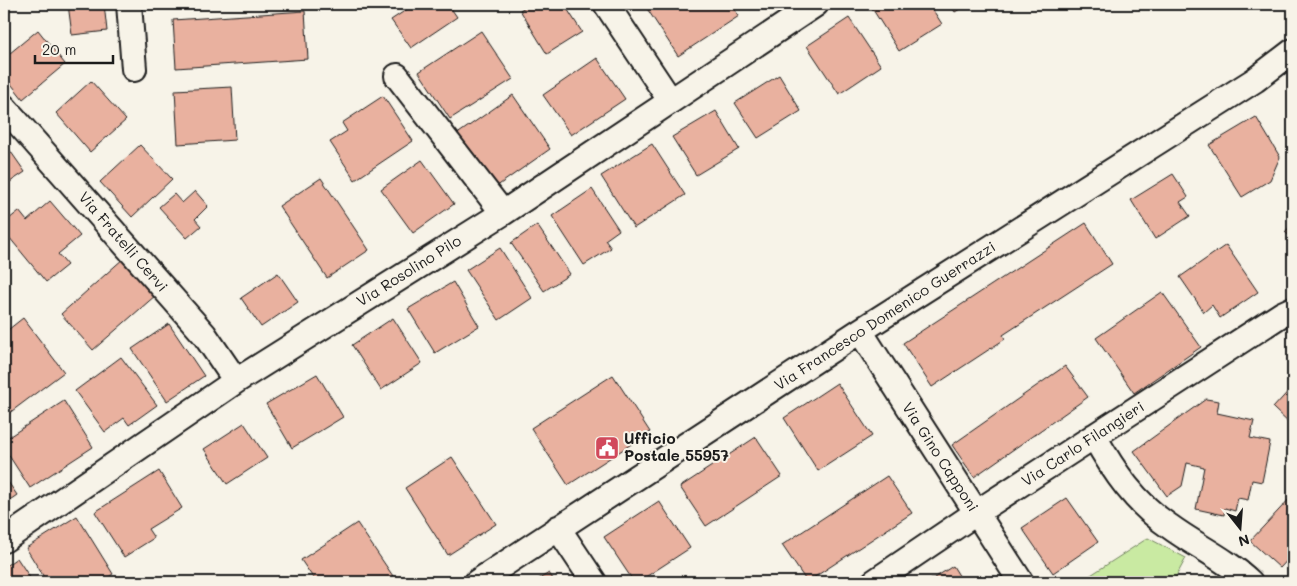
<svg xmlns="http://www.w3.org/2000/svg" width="1297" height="586" font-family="Mali,sans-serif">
  <rect width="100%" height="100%" fill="#f7f3e8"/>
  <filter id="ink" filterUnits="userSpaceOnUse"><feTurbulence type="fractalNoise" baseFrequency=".02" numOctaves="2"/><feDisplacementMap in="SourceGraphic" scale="10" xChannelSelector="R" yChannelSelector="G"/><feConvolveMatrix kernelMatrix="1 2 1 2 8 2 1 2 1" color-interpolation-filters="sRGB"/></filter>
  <g filter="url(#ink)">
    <path fill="#c9eaa2" stroke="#72835f" d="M 1148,538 L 1186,558 L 1173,582 L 1080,582 Z"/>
    <path fill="#e9b19f" stroke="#1c1c1c" d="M 68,4 L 104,4 L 107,31 L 72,35 Z
      M 415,4 L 448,4 L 457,17 L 411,48 L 391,20 Z
      M 530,4 L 564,4 L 582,32 L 547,54 L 520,10 Z
      M 651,4 L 731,4 L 739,16 L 678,56 L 646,7 Z
      M 872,4 L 929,4 L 942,24 L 899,51 L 870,5 Z
      M 950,4 L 968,4 L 955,12 Z
      M 305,11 L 308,59 L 176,68 L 173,20 Z
      M 849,18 L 881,66 L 839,94 L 807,46 Z
      M 38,30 L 65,64 L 23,99 L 4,75 L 4,58 Z
      M 481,31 L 513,79 L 450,119 L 419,72 Z
      M 597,58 L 625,99 L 571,135 L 543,95 Z
      M 779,75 L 801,111 L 758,138 L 735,103 Z
      M 91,81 L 126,120 L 90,152 L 56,113 Z
      M 232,87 L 235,140 L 178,144 L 175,90 Z
      M 513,95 L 550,149 L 493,189 L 456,135 Z
      M 383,96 L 413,141 L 355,180 L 330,142 L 347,131 L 342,123 Z
      M 716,111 L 739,149 L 696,175 L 672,137 Z
      M 1256,117 L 1280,157 L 1270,180 L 1242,197 L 1209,145 Z
      M 4,142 L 25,172 L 4,186 Z
      M 652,144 L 685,195 L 634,228 L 601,176 Z
      M 140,145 L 172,179 L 132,217 L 100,182 Z
      M 422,160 L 454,204 L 413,233 L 381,189 Z
      M 1173,174 L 1188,197 L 1180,202 L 1190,216 L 1155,239 L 1131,200 Z
      M 321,178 L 369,250 L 327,278 L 279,206 Z
      M 592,189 L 619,230 L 605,240 L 611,248 L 584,265 L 552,216 Z
      M 195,191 L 208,206 L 195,219 L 201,226 L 187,238 L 159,207 L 174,194 L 182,203 Z
      M 50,201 L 80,236 L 58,254 L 67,265 L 46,282 L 4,231 L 4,223 L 19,211 L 27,221 Z
      M 1086,223 L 1112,264 L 1003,335 L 1005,339 L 932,387 L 903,343 Z
      M 1293,223 L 1293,239 L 1285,232 Z
      M 537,225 L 570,274 L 544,291 L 511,243 Z
      M 1226,245 L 1258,292 L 1220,318 L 1212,305 L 1204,312 L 1180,277 Z
      M 500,248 L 532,298 L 499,320 L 466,270 Z
      M 124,258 L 156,295 L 93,350 L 61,314 Z
      M 278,273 L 298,302 L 261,327 L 241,298 Z
      M 453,282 L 479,326 L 435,353 L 408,309 Z
      M 1162,292 L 1201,347 L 1134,393 L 1096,338 Z
      M 23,318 L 64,372 L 4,417 L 4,333 Z
      M 393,318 L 422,363 L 381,390 L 352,345 Z
      M 169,324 L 204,376 L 167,401 L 132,349 Z
      M 121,357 L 157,405 L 129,425 L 124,418 L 105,432 L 75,391 Z
      M 1065,366 L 1088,397 L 974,477 L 952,445 Z
      M 317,374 L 343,417 L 292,448 L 266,404 Z
      M 613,375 L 650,432 L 568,485 L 531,428 Z
      M 837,383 L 872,436 L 818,471 L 784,418 Z
      M 1293,386 L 1293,427 L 1273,408 Z
      M 1206,399 L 1219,401 L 1217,413 L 1254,421 L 1250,438 L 1270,442 L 1262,482 L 1252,480 L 1248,500 L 1238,498 L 1235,511 L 1225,508 L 1224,515 L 1196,509 L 1204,467 L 1187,463 L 1182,486 L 1167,496 L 1134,451 Z
      M 64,401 L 93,447 L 30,488 L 4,448 L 4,440 Z
      M 244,423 L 267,458 L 227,484 L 204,449 Z
      M 756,437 L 782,476 L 706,526 L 680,487 Z
      M 452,457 L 496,524 L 448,555 L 405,488 Z
      M 159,471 L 182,508 L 148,529 L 154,538 L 124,557 L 95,512 Z
      M 4,476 L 17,495 L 4,504 Z
      M 887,476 L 912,513 L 807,582 L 782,545 Z
      M 1293,495 L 1293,554 L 1280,568 L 1250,541 Z
      M 1067,498 L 1098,542 L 1053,573 L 1022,528 Z
      M 659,501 L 690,548 L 638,582 L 634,582 L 604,537 Z
      M 77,516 L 113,574 L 101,582 L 47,582 L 26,548 Z
      M 357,523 L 397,582 L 316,582 L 301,560 Z
      M 17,558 L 33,582 L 4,582 L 4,567 Z
      M 953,566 L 963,582 L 928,582 Z
      M 549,573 L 555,582 L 534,582 Z"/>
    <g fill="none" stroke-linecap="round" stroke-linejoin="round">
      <defs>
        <path id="minor" d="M 129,4 L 134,69
          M 606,4 L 670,100
          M 397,76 L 503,213
          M 4,107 L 204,334 L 236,381
          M 860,331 L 1021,582
          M 1094,436 C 1114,472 1135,503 1169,526 C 1196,546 1226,559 1250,582
          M 558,528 L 594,582
          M 4,540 L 236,381 L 503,213 L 816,4
          M 477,582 L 860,331 L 1255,80 L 1293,51
          M 874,582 L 976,513 L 1282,314 L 1293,309"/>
      </defs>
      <use href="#minor" stroke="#1c1c1c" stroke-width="28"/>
      <use href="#minor" stroke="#f7f3e8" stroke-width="24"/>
    </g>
  </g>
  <defs>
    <symbol id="civic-square" viewBox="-11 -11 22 22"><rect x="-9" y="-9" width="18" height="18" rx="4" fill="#d1495b" stroke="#f7f3e8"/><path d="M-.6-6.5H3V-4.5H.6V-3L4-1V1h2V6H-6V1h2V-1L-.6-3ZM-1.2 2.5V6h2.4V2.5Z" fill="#fff"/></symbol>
  </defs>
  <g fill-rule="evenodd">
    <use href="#civic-square" x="593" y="434" width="28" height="28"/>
  </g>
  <g text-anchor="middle" stroke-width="4" stroke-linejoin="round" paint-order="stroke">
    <g font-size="15" fill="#1c1c1c" stroke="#f7f3e8">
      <text transform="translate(123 242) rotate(49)" y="5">Via Fratelli Cervi</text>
      <text transform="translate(409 271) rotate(-32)" y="5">Via Rosolino Pilo</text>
      <text transform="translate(885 316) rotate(-33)" y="5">Via Francesco Domenico Guerrazzi</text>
      <text transform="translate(1083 444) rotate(-33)" y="5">Via Carlo Filangieri</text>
      <text transform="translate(940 457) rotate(57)" y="5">Via Gino Capponi</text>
    </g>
    <g font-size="15" font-weight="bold" fill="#1c1c1c" stroke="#f7f3e8" text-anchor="start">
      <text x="624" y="444">Ufficio<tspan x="624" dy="17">Postale 55957</tspan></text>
    </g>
  </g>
  <rect width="1297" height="586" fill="none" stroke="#f7f3e8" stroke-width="20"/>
  <rect x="10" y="10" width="1277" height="566" fill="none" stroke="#1c1c1c" stroke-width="2" filter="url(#ink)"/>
  <g transform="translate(1240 528) rotate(163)" stroke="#f7f3e8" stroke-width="4" paint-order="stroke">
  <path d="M0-4L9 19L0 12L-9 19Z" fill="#1c1c1c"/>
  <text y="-8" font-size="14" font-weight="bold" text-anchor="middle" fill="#1c1c1c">N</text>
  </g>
  <path d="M35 55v8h78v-8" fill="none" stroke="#1c1c1c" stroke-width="2.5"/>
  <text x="42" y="55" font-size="15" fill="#1c1c1c" stroke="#f7f3e8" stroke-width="4" paint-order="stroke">20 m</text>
</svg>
